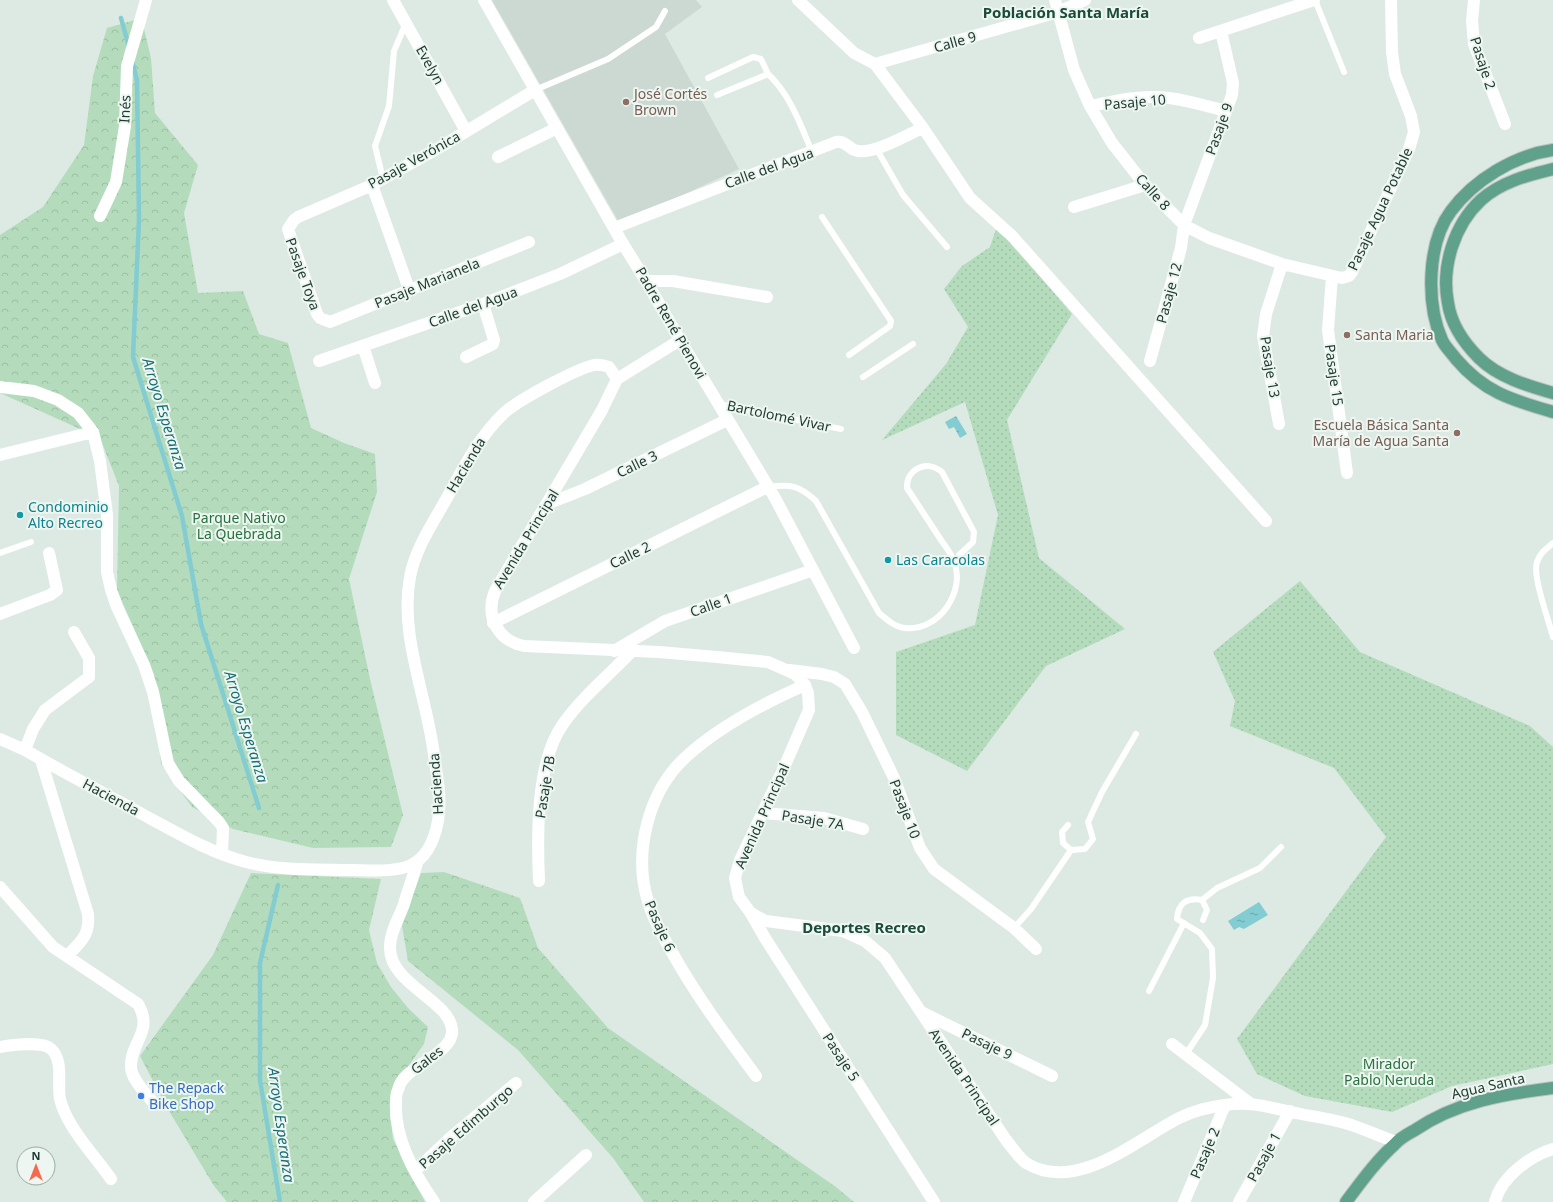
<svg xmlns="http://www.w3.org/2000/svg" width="1553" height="1202" font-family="'Noto Sans',sans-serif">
  <defs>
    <pattern id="grass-dots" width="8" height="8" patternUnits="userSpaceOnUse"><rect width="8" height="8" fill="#b4dcbc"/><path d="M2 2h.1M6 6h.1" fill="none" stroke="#9abea2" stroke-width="1.8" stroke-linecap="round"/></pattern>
    <pattern id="forest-crowns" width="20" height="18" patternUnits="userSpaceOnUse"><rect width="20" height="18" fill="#b4dcbc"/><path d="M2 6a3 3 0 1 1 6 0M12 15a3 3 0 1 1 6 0" fill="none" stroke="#9abea2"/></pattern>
    <pattern id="water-ripples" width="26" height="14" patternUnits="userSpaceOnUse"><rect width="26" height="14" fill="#82ccd2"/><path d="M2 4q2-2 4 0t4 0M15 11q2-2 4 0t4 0" fill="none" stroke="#6aa7ab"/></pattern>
  </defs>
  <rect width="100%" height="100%" fill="#ddeae3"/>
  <path fill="#cbd9d2" d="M 492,0 L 696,0 L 702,7 L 665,34 L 739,169 L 620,224 Z"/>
  <path fill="url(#grass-dots)" d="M 997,226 L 1072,314 L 1007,420 L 1039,558 L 1125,629 L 1046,666 L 967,771 L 896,735 L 896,652 L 975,625 L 998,515 L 965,402 L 882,440 L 946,364 L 968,327 L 944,289 L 962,266 L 990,247 Z
    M 1300,581 L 1360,652 L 1530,726 L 1553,747 L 1553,1064 L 1452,1086 L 1392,1112 L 1305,1096 L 1257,1074 L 1237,1039 L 1386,837 L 1334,768 L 1230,726 L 1235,701 L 1213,652 Z"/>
  <path fill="url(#forest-crowns)" d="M 141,16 L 151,58 L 155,113 L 198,165 L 184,213 L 198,293 L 243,291 L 259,334 L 288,343 L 311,428 L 344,443 L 375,454 L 377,492 L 349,579 L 370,679 L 403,815 L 391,847 L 313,848 L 233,829 L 192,807 L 161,764 L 154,674 L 117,590 L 119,486 L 100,438 L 0,393 L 0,235 L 43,207 L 84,145 L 93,76 L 107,28 L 138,19 Z
    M 444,872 L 520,898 L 538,948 L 608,1028 L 836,1187 L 854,1202 L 644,1202 L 613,1158 L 518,1050 L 408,961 L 402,926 L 421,873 Z
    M 251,873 L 381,879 L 369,930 L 377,963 L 391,987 L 408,1008 L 428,1027 L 424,1044 L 398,1081 L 390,1114 L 393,1139 L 425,1202 L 227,1202 L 214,1186 L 166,1106 L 140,1056 L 213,955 Z"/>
  <path fill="url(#water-ripples)" d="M 956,416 L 967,434 L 960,438 L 954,427 L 949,429 L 945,422 Z
    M 1259,902 L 1268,915 L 1244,929 L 1239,927 L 1234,930 L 1228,921 Z"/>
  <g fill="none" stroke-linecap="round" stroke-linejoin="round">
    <path stroke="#82ccd2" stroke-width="4.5" d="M 121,18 L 129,47
      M 132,60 L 137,80 L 139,219 L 133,357 L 182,516 L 201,624 L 259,808
      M 278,885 L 260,963 L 260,1080 L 280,1202"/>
    <defs>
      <path id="primary" d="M 1553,150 C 1515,155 1474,180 1451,211 C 1427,243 1426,304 1442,340 C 1445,347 1452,353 1456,359 C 1485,393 1512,400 1553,412
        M 1553,169 C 1528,175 1501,182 1481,200 C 1454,225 1441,267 1448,303 C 1451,324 1465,344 1479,358 C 1498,377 1528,386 1553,393
        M 1346,1202 C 1361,1182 1376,1161 1395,1144 C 1400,1138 1408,1134 1415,1130 C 1456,1102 1504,1094 1553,1088"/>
    </defs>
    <use href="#primary" stroke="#bcc4c1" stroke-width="14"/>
    <path stroke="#fff" stroke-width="6" d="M 1315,0 L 1344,72
      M 708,78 L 753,57 L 761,59 L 768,74
      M 535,90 L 608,59 L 656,27 L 665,11
      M 717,95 L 768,74 C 790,94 801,126 812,152
      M 876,148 L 903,195 L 947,247
      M 383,179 L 375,146 L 389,106 L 394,51 L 406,23
      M 822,217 L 891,321 L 890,326 L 849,355
      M 863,377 L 913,344
      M 719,404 L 841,429
      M 768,487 C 790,484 799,485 816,501 L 879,613 C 886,619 895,627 905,628 C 939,632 966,591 954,561 C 951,553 945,546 941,540 C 930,523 918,505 907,488 C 906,469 927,459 942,472 L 974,532 L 973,542 L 959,555
      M 1553,543 C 1546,549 1540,553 1537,562 C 1532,576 1549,621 1553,637
      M 0,553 L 31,542
      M 1068,825 L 1062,832 L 1063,843 L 1071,850
      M 1202,900 L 1217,888 L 1260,868 L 1281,847
      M 1014,928 L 1031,909 L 1071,850 L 1085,849 L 1093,839 L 1088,822 L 1102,792 L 1136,734
      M 1149,991 L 1184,923
      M 1186,1054 L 1205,1025 L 1213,978 L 1212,949 L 1200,933 L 1177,919 C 1178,903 1187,897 1202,900 L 1207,910 L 1203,920"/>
    <path stroke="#fff" stroke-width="12" d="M 393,0 L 466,131
      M 798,0 L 854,53 L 875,64 L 1058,12 L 1085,0
      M 1055,0 L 1074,70 L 1090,106 L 1112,143 L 1145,185 L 1184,225 L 1209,238 L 1282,264 L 1342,278 L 1349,276 L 1352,272 L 1409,149 L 1414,132 L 1411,116 L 1395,74 L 1392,52 L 1391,0
      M 1474,0 L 1472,21 L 1474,44 L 1505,124
      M 1199,38 L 1314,0
      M 875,64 L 923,128 L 970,198 L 1012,236 L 1266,521
      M 1090,106 C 1112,102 1134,96 1157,97 C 1180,98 1203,105 1226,111
      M 498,157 L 557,128
      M 372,185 L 409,289
      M 1074,207 L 1145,185
      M 100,216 L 116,182 L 125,126 L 127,66 L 146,0
      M 614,228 L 836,142 C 846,140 849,150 858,151 C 875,154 906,135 923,128
      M 529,242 L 330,322 L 320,318 L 317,314 L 288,229 L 294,220 L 298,217 L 372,185 L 442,146 L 535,90
      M 1332,276 L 1328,330 L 1347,473
      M 646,281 L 673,281 L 767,297
      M 680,340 L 775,498 L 854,648
      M 363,346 L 375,383
      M 466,357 L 493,344 L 494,340 L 483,304
      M 319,361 L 483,304 L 560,274 L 623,244
      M 1150,361 L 1181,248 L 1184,225 L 1232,95 L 1233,83 L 1221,31
      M 0,387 L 34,391 L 58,400 L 78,413 L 93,432 L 100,461 L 107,515 L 107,572 L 111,590 L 117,607 L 144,665 L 153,692 L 168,763 L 179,781 L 219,822 L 223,828 L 222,853
      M 1279,424 L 1263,336 L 1266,314 L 1282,264
      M 0,455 L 93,432
      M 547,504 L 585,489 L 727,420
      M 0,614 L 50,595 L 57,590 L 49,553
      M 493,623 L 767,487
      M 614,651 L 665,621 L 813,570
      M 789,670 L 822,674 L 834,677 L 845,684 L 862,712 L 894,778 L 920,848 L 934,869 L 1014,928 L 1036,949
      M 0,739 L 25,750 C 63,772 103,793 142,814 C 177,833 212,854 250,863 C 283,871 318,869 353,870 C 397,871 428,875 438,821 C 442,799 437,776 434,755 C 427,697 399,635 410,577 C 415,550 431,526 444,503 C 462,471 477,439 504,413 C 518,400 576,369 594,365 C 600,364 604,365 609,367 L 617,379
      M 25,750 L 33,729 L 45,710 L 89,677 L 89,658 L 74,632
      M 41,760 L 88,914 C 90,935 81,942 67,956
      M 763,813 L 824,818 L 863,829
      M 417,863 C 413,877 408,890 404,904 C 399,918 390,932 390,947 C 389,984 449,1000 452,1029 C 455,1050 417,1063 405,1077 C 402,1080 399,1086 398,1090 C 396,1093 396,1098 396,1102 C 394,1138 414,1173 434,1202
      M 539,881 C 537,835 536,762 563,724 C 582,697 609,675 632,651
      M 0,887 L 53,947 L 138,1004 C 154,1032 130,1042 131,1067 C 131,1079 145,1092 152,1101
      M 750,912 L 765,938 L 934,1202
      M 921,1012 L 1052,1076
      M 1172,1044 L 1251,1104
      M 0,1047 C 12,1045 42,1041 51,1049 C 64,1060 57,1085 60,1099 C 66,1126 95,1156 111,1179
      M 756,1076 C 727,1037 697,997 673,954 C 663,937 654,921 648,902 C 633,852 648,790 688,755 C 722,725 764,703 805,685
      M 415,1171 L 451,1137 L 516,1083
      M 534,1202 L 586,1155
      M 1184,1202 L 1225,1105
      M 1239,1202 L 1290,1111
      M 1495,1202 C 1501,1177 1530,1156 1553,1149"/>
    <path stroke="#fff" stroke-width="12" d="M 484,0 L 623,244 L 646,281 L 680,340 L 617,379 L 602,410 L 495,591 C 485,616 497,640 524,646 L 659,652 L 717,657 L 768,662 L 795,674 L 805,685 L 808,693 L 809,710 L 782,772 L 740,860 L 735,878 L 739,897 L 750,912 L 758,917 L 766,921 L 843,931 L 865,941 L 885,958 L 1006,1140 C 1012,1147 1019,1158 1026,1163 C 1076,1194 1136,1140 1179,1118 C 1193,1111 1209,1107 1225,1105 C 1248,1101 1269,1107 1291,1112 C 1309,1116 1327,1118 1345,1123 C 1362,1128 1379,1136 1396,1142"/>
    <use href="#primary" stroke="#60a18b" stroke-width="12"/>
  </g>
  <g fill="#8d6e63" stroke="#edf6f1" stroke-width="1.5">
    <circle cx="626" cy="102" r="4"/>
    <circle cx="1347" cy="335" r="4"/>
    <circle cx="1457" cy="433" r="4"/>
  </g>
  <g fill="#0f9aa8" stroke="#edf6f1" stroke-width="1.5">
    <circle cx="20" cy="515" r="4"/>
    <circle cx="888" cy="560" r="4"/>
  </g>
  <circle fill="#3f7fe0" stroke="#edf6f1" stroke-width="1.5" cx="141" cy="1096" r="4"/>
  <g text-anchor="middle" stroke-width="4" stroke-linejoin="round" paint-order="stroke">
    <g font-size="14" fill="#1e3930" stroke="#edf6f1">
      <text transform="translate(955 42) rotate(-16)" y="5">Calle 9</text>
      <text transform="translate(1483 63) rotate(72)" y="5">Pasaje 2</text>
      <text transform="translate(430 65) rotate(61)" y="5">Evelyn</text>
      <text transform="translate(1135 102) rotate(-5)" y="5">Pasaje 10</text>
      <text transform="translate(125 109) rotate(-87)" y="5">Inés</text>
      <text transform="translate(1219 129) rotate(-70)" y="5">Pasaje 9</text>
      <text transform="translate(414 160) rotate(-29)" y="5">Pasaje Verónica</text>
      <text transform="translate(769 168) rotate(-20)" y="5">Calle del Agua</text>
      <text transform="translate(1153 192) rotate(48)" y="5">Calle 8</text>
      <text transform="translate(1380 209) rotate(-65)" y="5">Pasaje Agua Potable</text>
      <text transform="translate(303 274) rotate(70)" y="5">Pasaje Toya</text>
      <text transform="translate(427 283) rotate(-22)" y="5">Pasaje Marianela</text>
      <text transform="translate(1169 293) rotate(-75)" y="5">Pasaje 12</text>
      <text transform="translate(473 307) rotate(-20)" y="5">Calle del Agua</text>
      <text transform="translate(671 323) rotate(60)" y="5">Padre René Pienovi</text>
      <text transform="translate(1270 367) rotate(81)" y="5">Pasaje 13</text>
      <text transform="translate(1334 375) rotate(82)" y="5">Pasaje 15</text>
      <text transform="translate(779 416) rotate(12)" y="5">Bartolomé Vivar</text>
      <text transform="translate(637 464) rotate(-26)" y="5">Calle 3</text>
      <text transform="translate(466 465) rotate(-59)" y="5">Hacienda</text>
      <text transform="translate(526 539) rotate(-59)" y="5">Avenida Principal</text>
      <text transform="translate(630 555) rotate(-26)" y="5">Calle 2</text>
      <text transform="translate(711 605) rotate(-20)" y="5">Calle 1</text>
      <text transform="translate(436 784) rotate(-94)" y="5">Hacienda</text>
      <text transform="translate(545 787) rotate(-81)" y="5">Pasaje 7B</text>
      <text transform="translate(111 797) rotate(28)" y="5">Hacienda</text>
      <text transform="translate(905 809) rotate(69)" y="5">Pasaje 10</text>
      <text transform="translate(762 816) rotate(-66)" y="5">Avenida Principal</text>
      <text transform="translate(813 820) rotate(9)" y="5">Pasaje 7A</text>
      <text transform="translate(660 926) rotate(66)" y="5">Pasaje 6</text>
      <text transform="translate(987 1044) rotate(26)" y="5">Pasaje 9</text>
      <text transform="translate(841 1057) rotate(57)" y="5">Pasaje 5</text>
      <text transform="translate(427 1060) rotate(-38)" y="5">Gales</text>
      <text transform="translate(964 1077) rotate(56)" y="5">Avenida Principal</text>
      <text transform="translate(1488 1086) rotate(-13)" y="5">Agua Santa</text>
      <text transform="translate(466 1127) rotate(-41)" y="5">Pasaje Edimburgo</text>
      <text transform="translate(1205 1153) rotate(-67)" y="5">Pasaje 2</text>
      <text transform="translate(1264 1157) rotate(-61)" y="5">Pasaje 1</text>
    </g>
    <g font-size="14" fill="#785e54" stroke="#edf6f1" text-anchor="start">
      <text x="634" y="99">José Cortés<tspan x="634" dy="16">Brown</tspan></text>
      <text x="1355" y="340">Santa Maria</text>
      <text x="1449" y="430" text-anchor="end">Escuela Básica Santa<tspan x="1449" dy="16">María de Agua Santa</tspan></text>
    </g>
    <g font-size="14" fill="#0d838f" stroke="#edf6f1" text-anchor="start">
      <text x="28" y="512">Condominio<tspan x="28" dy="16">Alto Recreo</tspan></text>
      <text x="896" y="565">Las Caracolas</text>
    </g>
    <g font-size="14" fill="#28713e" stroke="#edf6f1">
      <text x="239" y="523">Parque Nativo<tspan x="239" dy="16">La Quebrada</tspan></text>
      <text x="1389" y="1069">Mirador<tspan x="1389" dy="16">Pablo Neruda</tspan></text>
    </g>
    <g font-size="14" fill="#366cbe" stroke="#edf6f1" text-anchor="start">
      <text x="149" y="1093">The Repack<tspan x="149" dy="16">Bike Shop</tspan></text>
    </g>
    <g font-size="15" font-weight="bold" fill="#1a4b3b" stroke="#edf6f1">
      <text x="1066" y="18">Población Santa María</text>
      <text x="864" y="933">Deportes Recreo</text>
    </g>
    <g font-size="15" font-style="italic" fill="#176e76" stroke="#edf6f1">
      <text transform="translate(164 414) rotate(73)" y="5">Arroyo Esperanza</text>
      <text transform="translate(246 727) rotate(73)" y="5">Arroyo Esperanza</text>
      <text transform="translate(281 1125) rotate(82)" y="5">Arroyo Esperanza</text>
    </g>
  </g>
  <g transform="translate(36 1166)"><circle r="19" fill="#edf6f1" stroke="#9aaaa4"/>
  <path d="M0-3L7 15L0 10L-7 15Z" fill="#f7694e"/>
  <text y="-6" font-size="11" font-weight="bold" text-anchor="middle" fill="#1e3930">N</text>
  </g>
</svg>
